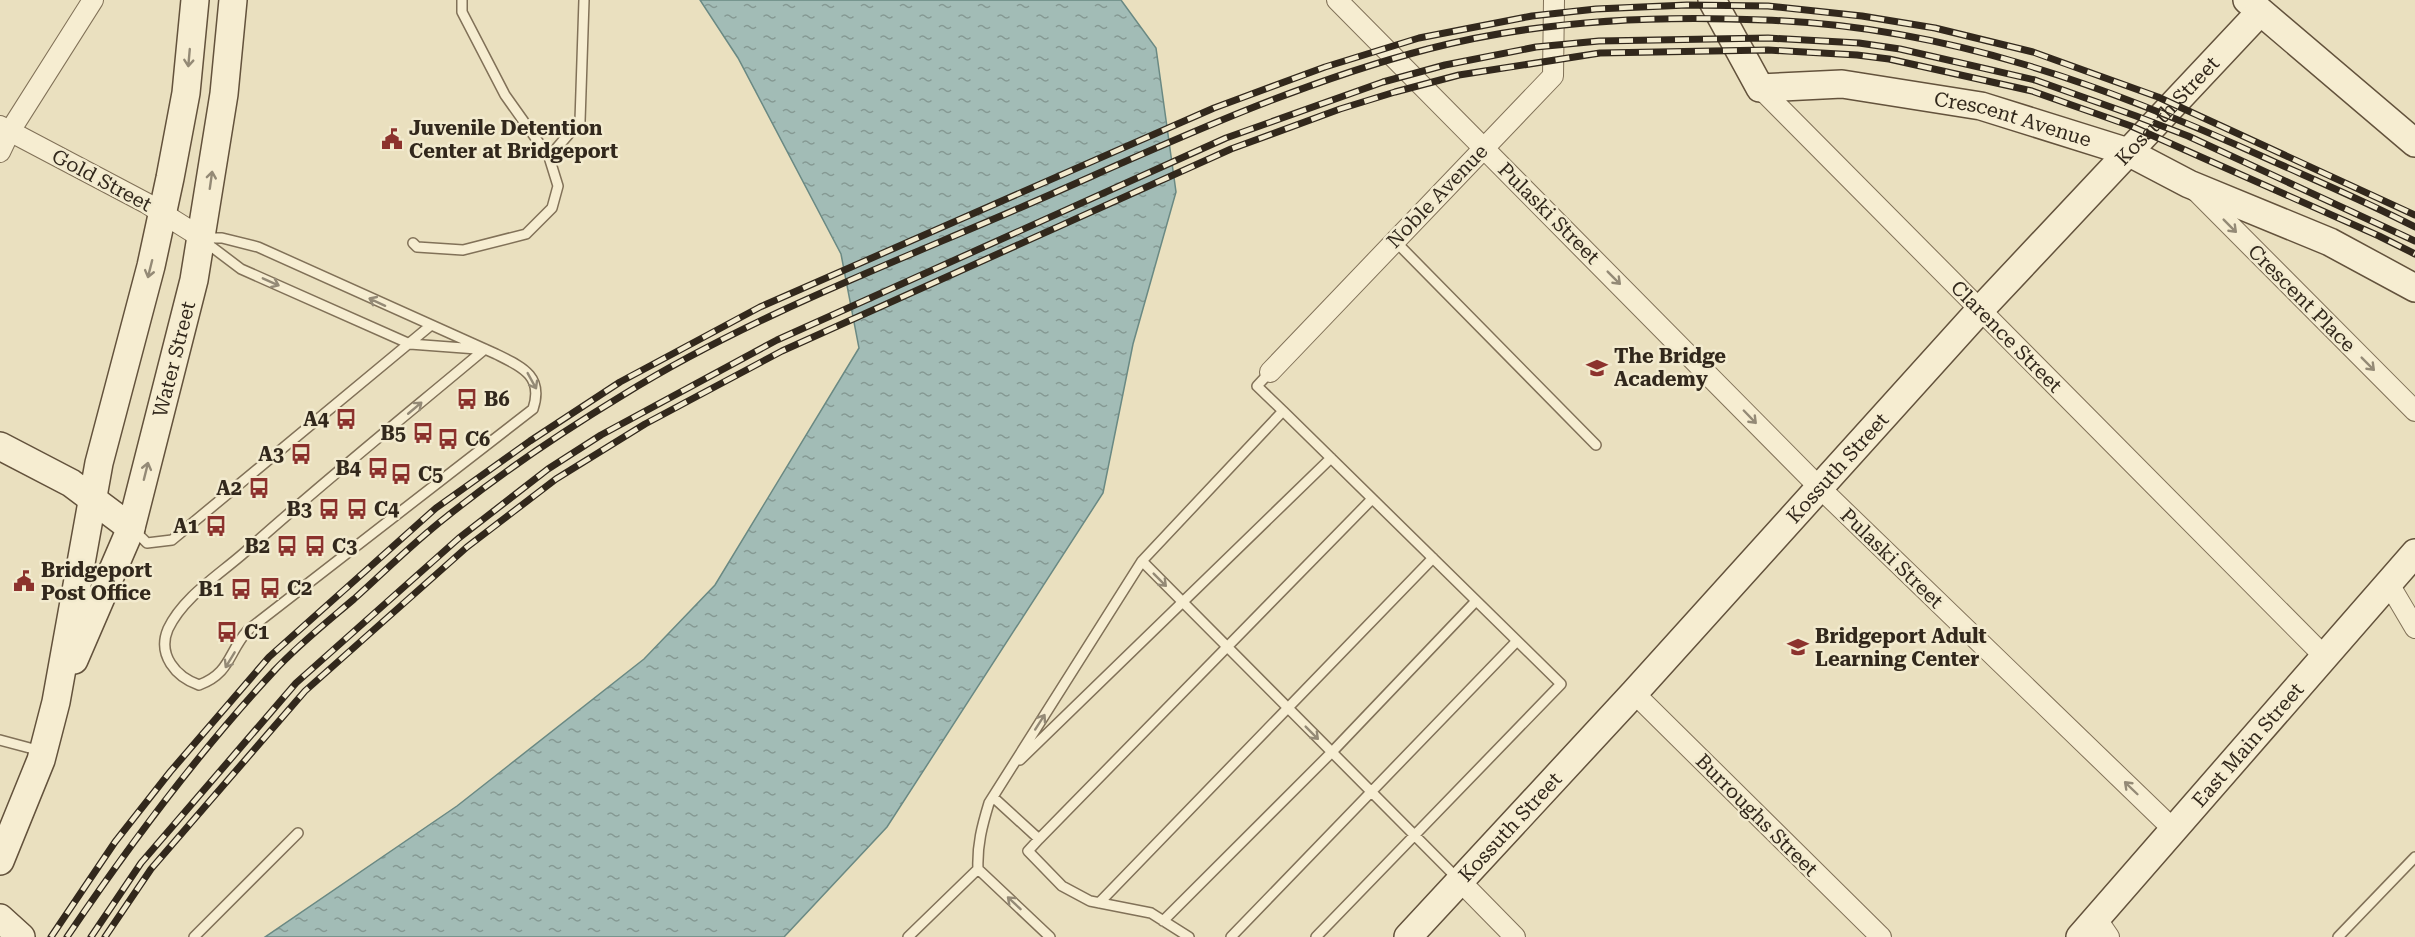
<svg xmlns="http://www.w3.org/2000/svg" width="2415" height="937" font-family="'Roboto Serif',serif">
  <defs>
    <pattern id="water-ripples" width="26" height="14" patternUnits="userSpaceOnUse" patternTransform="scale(1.5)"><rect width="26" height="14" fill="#a2bcb6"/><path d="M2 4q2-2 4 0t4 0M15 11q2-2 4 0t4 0" fill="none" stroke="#859993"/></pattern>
  </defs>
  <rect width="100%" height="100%" fill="#eae0bf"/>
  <path fill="url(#water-ripples)" stroke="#6a8983" stroke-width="1.5" d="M 700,0 L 1121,0 L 1156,48 L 1176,192 L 1133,344 L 1103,493 L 887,827 L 784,937 L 265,937 L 457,806 L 644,659 L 715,585 L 859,348 L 841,254 L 738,58 Z"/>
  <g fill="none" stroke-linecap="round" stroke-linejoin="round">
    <defs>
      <path id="lane" d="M 462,0 L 462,12 L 505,95 L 549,157 L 580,121 L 584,0
        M 205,238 L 222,238 L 258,247 L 496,354 C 522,367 544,376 533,409 L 248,630 C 228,652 231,673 199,685 C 176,677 157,655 168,629 C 183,597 219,575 245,552 C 323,482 405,416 485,349
        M 204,241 L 241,269 L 410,344 L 477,349
        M 1395,241 L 1596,445
        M 413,243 L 417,247 L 463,250 L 526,234 L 552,208 L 558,186 L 549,157
        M 1270,372 L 1257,386 L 1283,411
        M 134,530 L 147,543 L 172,540 L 430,326
        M 1142,561 L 1283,411 L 1561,684 L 1316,937
        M 0,740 L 41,751
        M 1020,760 L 1331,458
        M 993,797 L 1039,839 L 1028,851 L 1062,886 L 1090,901 L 1151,913 L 1189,937
        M 1039,839 L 1372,499
        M 1099,903 L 1433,558
        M 1163,921 L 1332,752 L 1476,601
        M 194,937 L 298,833
        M 908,937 L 978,869
        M 1050,937 L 978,869 C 977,845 982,826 989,803 L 1142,561 L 1458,879
        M 1231,937 L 1517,641
        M 2338,937 L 2415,857"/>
      <g id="street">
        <path d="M 1337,0 L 1820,488 L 2173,829"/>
        <path id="s1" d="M 1760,88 L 2324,656"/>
        <path d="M 0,126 L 146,203 L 202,238"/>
        <path d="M 0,152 L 10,131 L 93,0"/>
        <path d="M 2195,190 L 2415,411"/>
        <path d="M 1270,372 L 1553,76 L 1554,0"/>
        <path d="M 2389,584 L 2415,628"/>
        <path d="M 1634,693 L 1881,937"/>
        <path d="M 1460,881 L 1515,937"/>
        <path d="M 2096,918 L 2109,937"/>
      </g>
      <g id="secondary">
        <path id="s2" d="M 1712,0 L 1760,88 L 1842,84 L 1981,106 L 2128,152 L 2189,184 L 2330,242 L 2415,288"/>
        <path d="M 2247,0 L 2415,143"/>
        <path d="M 0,446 L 71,483 L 131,528"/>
        <path id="s3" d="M 74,660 L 131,528 L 194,280 L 224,94 L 233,0"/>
        <path d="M 0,861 L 41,760 L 56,702 L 99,463 L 151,266 L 170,178 L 186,93 L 195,0"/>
        <path d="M 0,918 L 21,937"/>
        <path id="s4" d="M 1408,937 L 1634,693 L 1979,311 L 2260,12"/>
        <path id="s5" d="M 2080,937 L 2415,553"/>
      </g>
    </defs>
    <use href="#lane" stroke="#817158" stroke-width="12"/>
    <use href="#street" stroke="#817158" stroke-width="22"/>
    <use href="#secondary" stroke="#63523c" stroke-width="30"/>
    <use href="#lane" stroke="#f6edd1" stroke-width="9"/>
    <use href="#street" stroke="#f6edd1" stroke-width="20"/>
    <use href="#secondary" stroke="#f6edd1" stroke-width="27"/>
    <defs>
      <path id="rail" d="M 51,937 L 115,842 L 170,772 L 269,657 L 436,508 L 530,441 L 620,382 L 760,307 L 1214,108 L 1325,67 L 1419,38 L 1532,16 L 1596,9 L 1687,5 L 1768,6 L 1862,16 L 1935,28 L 2033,52 L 2158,97 L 2415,215
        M 67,937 C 130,844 197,754 274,671 C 298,645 327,622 354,599 C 384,572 413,543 445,518 C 501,473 562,432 623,395 C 750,316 901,260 1038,200 C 1166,144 1293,84 1428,49 C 1536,21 1653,15 1764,20 C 1944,26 2106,85 2268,159 C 2317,181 2367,202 2415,227
        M 91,937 L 141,863 L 296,683 L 459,538 L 548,469 L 601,435 L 777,340 L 1226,138 L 1383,82 L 1445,65 L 1536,47 L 1599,41 L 1768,38 L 1859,43 L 1900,49 L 2035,80 L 2136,116 L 2188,136 L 2415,241
        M 105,937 L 151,869 L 305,691 L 467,547 L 556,479 L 645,424 L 782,351 L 1231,149 L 1340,109 L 1395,92 L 1459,75 L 1600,53 L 1768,50 L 1857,55 L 1889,59 L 2032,91 L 2131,126 L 2379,236 L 2415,254"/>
    </defs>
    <use href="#rail" stroke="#32281c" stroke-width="7"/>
    <use href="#rail" stroke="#f2eace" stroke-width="4.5" stroke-dasharray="14" stroke-linecap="butt"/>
  </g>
  <defs><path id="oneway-shaft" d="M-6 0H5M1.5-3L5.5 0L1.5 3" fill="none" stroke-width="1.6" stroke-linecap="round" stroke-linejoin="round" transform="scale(1.5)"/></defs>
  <g stroke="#948a76">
    <use href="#oneway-shaft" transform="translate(189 58) rotate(95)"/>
    <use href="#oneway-shaft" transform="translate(211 180) rotate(-82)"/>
    <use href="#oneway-shaft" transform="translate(2230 226) rotate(45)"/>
    <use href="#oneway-shaft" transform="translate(150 269) rotate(104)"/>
    <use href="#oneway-shaft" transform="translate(1614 278) rotate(45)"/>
    <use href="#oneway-shaft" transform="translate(271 282) rotate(24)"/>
    <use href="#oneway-shaft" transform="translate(377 302) rotate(-155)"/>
    <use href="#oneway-shaft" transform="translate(2368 364) rotate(45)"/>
    <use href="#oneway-shaft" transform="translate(532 381) rotate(61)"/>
    <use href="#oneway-shaft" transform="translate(415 408) rotate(-40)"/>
    <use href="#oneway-shaft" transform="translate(1750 417) rotate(46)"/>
    <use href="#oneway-shaft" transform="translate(146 471) rotate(-76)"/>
    <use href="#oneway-shaft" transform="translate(1160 580) rotate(45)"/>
    <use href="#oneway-shaft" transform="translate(230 660) rotate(121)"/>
    <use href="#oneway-shaft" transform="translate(1040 722) rotate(-57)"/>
    <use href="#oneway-shaft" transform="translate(1312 733) rotate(45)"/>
    <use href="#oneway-shaft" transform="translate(2131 788) rotate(-136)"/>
    <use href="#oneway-shaft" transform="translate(1014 903) rotate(-137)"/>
  </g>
  <defs>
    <symbol id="civic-bare" viewBox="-9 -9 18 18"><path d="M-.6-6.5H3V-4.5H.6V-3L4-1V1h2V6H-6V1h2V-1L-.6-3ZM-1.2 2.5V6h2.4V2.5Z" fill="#8c322d" stroke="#f2eace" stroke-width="2.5" paint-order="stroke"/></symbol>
    <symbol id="school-bare" viewBox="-9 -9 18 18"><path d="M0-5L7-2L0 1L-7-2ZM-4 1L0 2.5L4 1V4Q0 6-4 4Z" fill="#8c322d" stroke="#f2eace" stroke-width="2.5" paint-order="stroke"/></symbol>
    <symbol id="bus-bare" viewBox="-9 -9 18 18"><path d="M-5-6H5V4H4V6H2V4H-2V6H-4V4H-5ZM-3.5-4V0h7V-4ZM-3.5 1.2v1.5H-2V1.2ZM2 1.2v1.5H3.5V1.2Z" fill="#8c322d" stroke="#f2eace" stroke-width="2.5" paint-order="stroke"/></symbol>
  </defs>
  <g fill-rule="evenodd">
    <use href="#civic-bare" x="377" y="124" width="30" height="30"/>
    <use href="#school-bare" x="1582" y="353" width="30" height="30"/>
    <use href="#bus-bare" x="452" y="384" width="30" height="30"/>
    <use href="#bus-bare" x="331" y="404" width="30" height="30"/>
    <use href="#bus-bare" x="408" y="418" width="30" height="30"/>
    <use href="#bus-bare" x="433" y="424" width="30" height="30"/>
    <use href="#bus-bare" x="286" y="439" width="30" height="30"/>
    <use href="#bus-bare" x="363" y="453" width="30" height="30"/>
    <use href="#bus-bare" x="386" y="459" width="30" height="30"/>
    <use href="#bus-bare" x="244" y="473" width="30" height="30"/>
    <use href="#bus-bare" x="314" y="494" width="30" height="30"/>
    <use href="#bus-bare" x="342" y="494" width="30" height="30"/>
    <use href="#bus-bare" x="201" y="511" width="30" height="30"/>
    <use href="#bus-bare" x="272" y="531" width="30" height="30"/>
    <use href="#bus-bare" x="300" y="531" width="30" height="30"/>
    <use href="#civic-bare" x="9" y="566" width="30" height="30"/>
    <use href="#bus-bare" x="255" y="573" width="30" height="30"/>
    <use href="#bus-bare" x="226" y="574" width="30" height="30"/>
    <use href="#bus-bare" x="212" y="617" width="30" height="30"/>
    <use href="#school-bare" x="1783" y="632" width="30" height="30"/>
  </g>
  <g text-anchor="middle" stroke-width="5" stroke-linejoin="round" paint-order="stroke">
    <g font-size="20" fill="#32281c" stroke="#f2eace">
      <text dy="7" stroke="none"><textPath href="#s4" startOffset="1122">Kossuth Street</textPath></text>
      <text dy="7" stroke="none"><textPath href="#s2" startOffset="357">Crescent Avenue</textPath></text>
      <text transform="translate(102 180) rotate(28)" y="7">Gold Street</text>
      <text transform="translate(1437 196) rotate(-46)" y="7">Noble Avenue</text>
      <text transform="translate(1549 213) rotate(45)" y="7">Pulaski Street</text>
      <text transform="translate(2302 298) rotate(45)" y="7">Crescent Place</text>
      <text dy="7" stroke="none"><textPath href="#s1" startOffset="350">Clarence Street</textPath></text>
      <text dy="7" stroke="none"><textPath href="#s3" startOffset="318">Water Street</textPath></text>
      <text dy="7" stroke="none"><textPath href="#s4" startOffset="636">Kossuth Street</textPath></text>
      <text transform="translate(1892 558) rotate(44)" y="7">Pulaski Street</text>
      <text dy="7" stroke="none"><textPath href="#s5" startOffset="255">East Main Street</textPath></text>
      <text transform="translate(1757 815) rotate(45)" y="7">Burroughs Street</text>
      <text dy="7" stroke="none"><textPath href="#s4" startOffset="150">Kossuth Street</textPath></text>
    </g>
    <g font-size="20" font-weight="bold" fill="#32281c" stroke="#f2eace" text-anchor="start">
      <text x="409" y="135">Juvenile Detention<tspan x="409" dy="23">Center at Bridgeport</tspan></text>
      <text x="1614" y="363">The Bridge<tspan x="1614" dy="23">Academy</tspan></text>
      <text x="484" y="406">B6</text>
      <text x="329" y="426" text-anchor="end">A4</text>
      <text x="406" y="440" text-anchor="end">B5</text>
      <text x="465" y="446">C6</text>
      <text x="284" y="461" text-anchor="end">A3</text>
      <text x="361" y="475" text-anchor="end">B4</text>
      <text x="418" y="481">C5</text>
      <text x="242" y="495" text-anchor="end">A2</text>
      <text x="312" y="516" text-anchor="end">B3</text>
      <text x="374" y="516">C4</text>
      <text x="199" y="533" text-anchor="end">A1</text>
      <text x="270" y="553" text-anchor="end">B2</text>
      <text x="332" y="553">C3</text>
      <text x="41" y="577">Bridgeport<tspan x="41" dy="23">Post Office</tspan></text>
      <text x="287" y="595">C2</text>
      <text x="224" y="596" text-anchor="end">B1</text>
      <text x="244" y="639">C1</text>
      <text x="1815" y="643">Bridgeport Adult<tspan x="1815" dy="23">Learning Center</tspan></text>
    </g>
  </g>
</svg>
